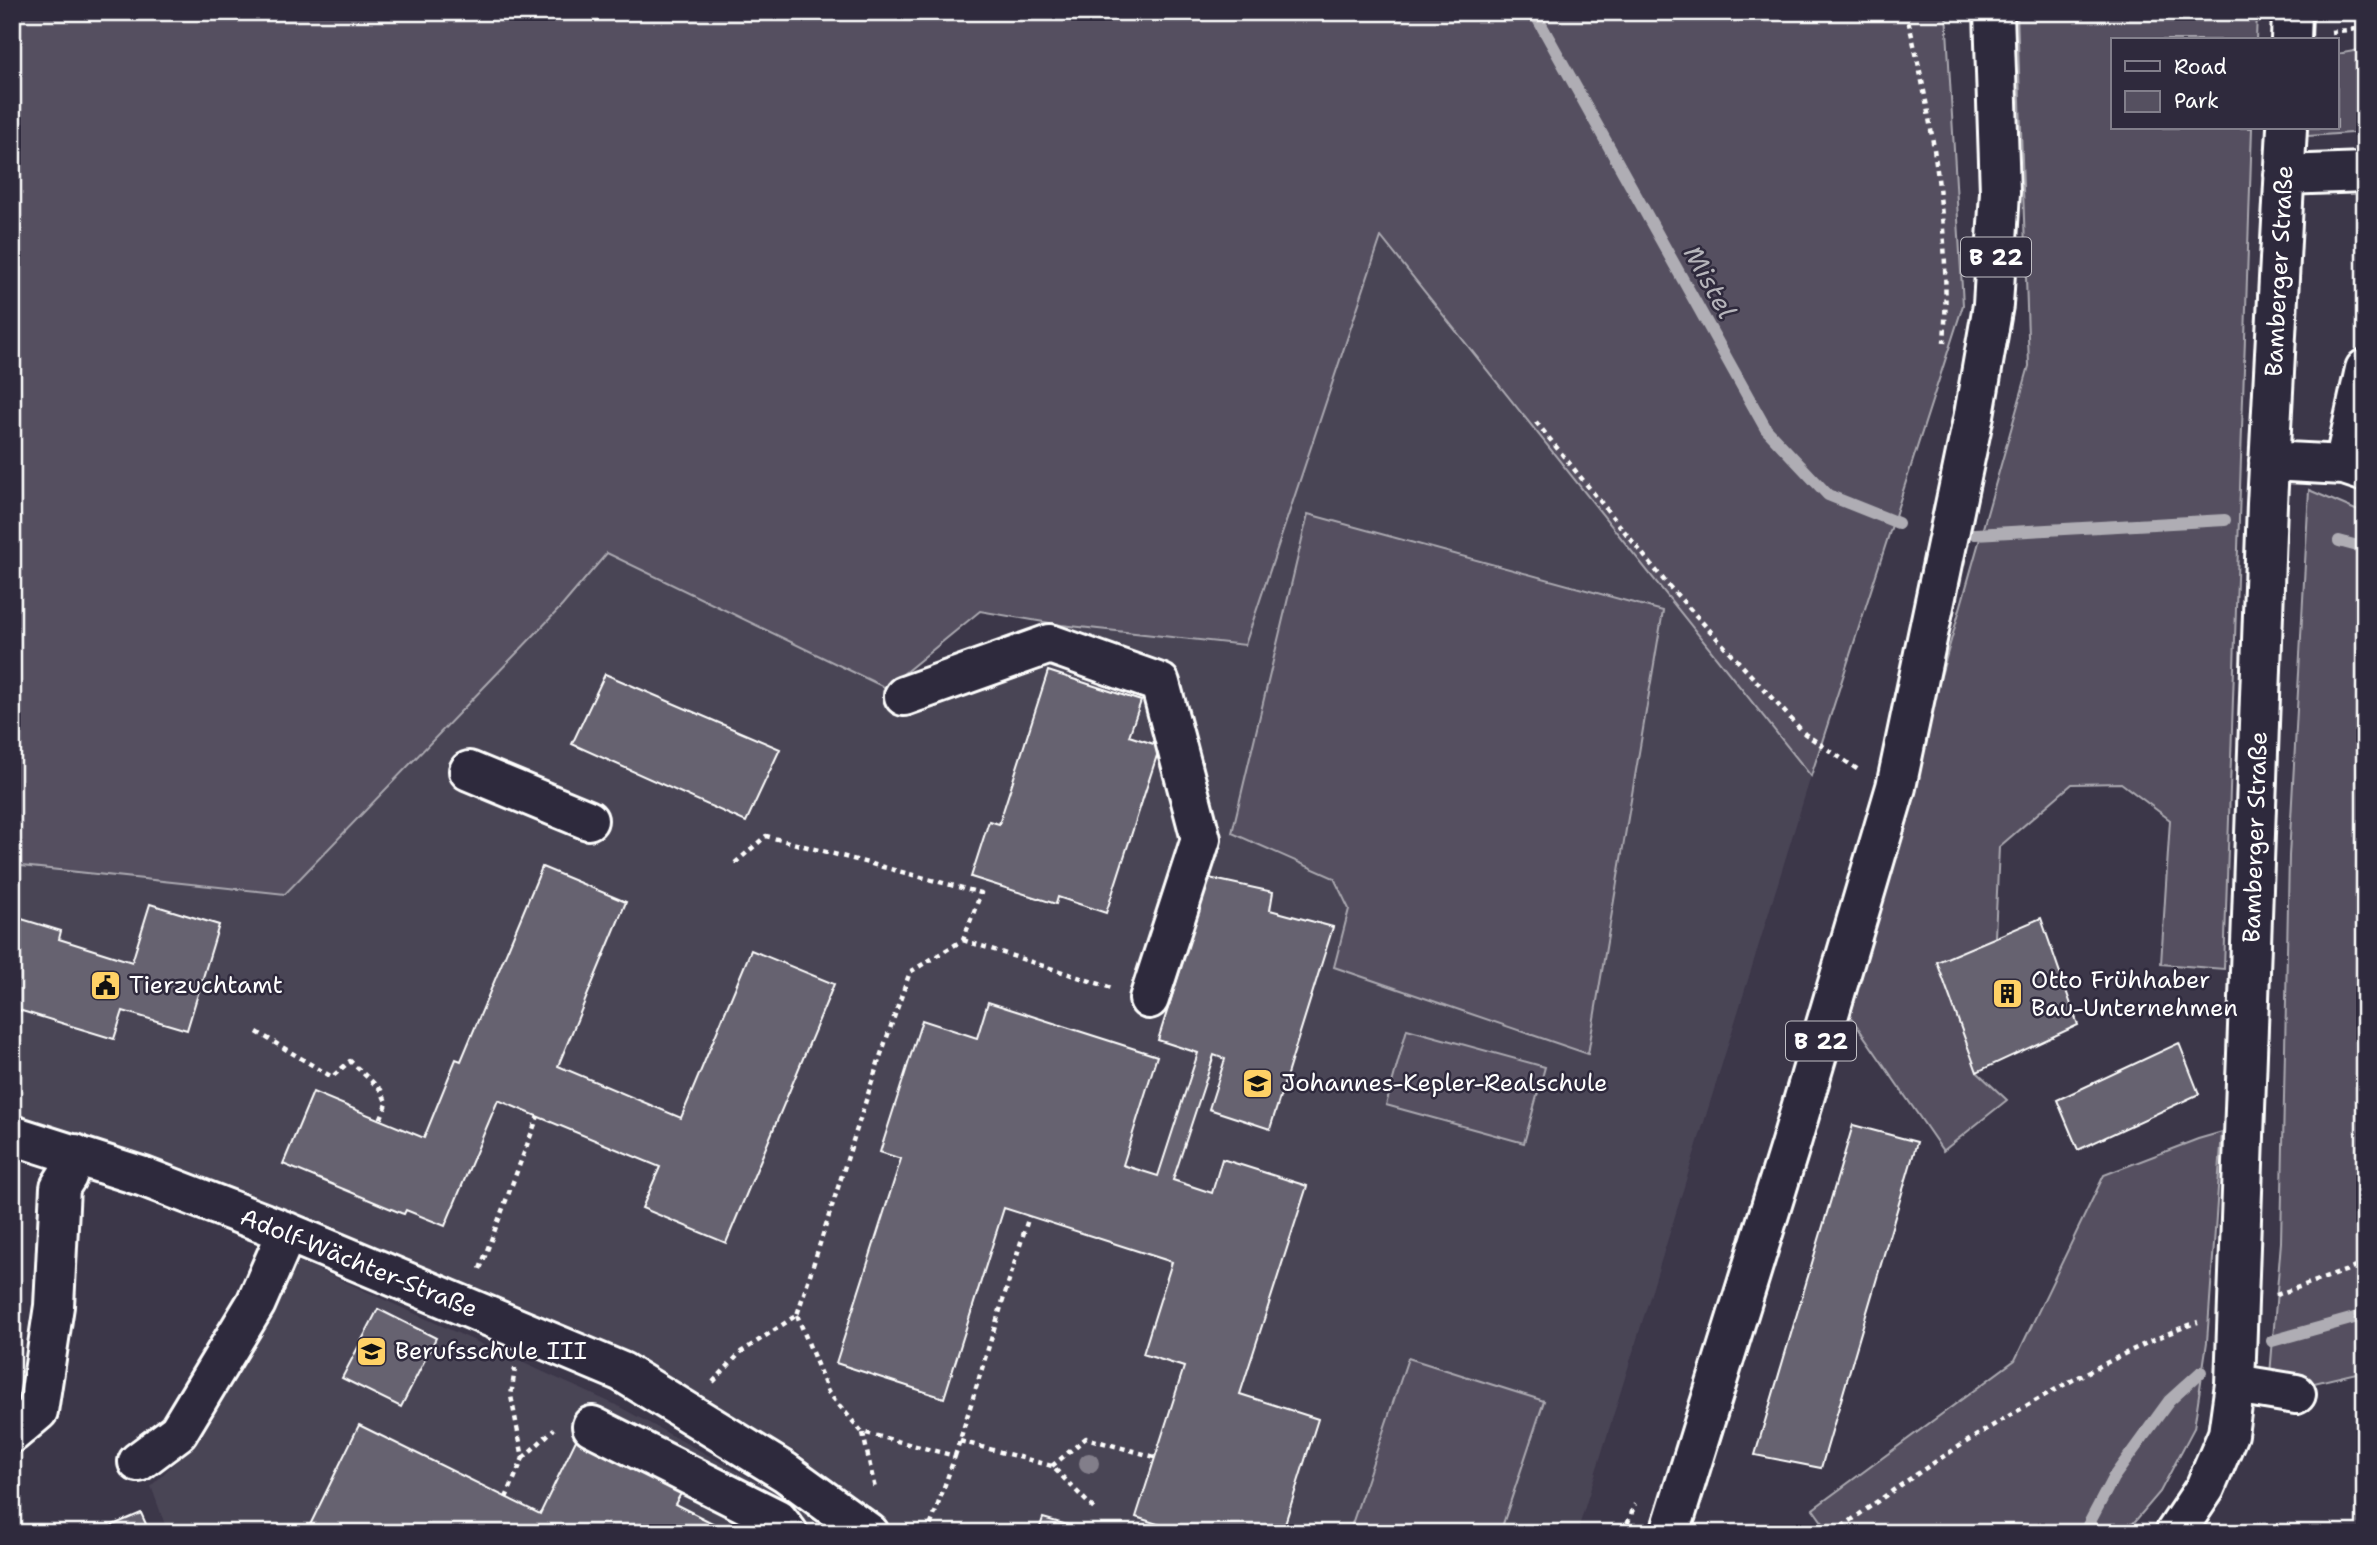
<svg xmlns="http://www.w3.org/2000/svg" width="2377" height="1545" font-family="'Shantell Sans',sans-serif">
  <rect width="100%" height="100%" fill="#3c3749"/>
  <filter id="ink" filterUnits="userSpaceOnUse"><feTurbulence type="fractalNoise" baseFrequency=".0143" numOctaves="2"/><feDisplacementMap in="SourceGraphic" scale="14" xChannelSelector="R" yChannelSelector="G"/><feConvolveMatrix kernelMatrix="1 2 1 2 8 2 1 2 1" color-interpolation-filters="sRGB"/></filter>
  <g filter="url(#ink)">
    <path fill="#494455" d="M 1381,236 L 1811,776 L 1577,1533 L 896,1533 L 797,1452 L 679,1391 L 12,1116 L 12,865 L 285,894 L 562,606 L 607,553 L 886,688 L 1061,625 L 1245,644 Z
      M 299,1261 L 616,1405 L 816,1514 L 837,1533 L 168,1533 L 151,1486 L 193,1445 Z"/>
    <path fill="#555060" stroke="#aaa8b0" stroke-width="2" d="M 12,12 L 1946,12 L 1963,305 L 1811,776 L 1381,237 L 1245,645 L 1061,625 L 980,611 L 886,688 L 607,553 L 562,606 L 285,894 L 12,865 Z
      M 2017,12 L 2257,12 L 2256,40 L 2113,40 L 2113,128 L 2252,128 L 2224,969 L 2161,964 L 2170,820 L 2121,783 L 2072,784 L 1999,847 L 1995,937 L 1977,1072 L 2007,1100 L 1943,1151 L 1846,1010 L 2029,366 Z
      M 2365,49 L 2365,132 L 2294,137 L 2295,128 L 2337,128 L 2337,54 Z
      M 2309,490 L 2365,514 L 2365,1371 L 2310,1384 L 2270,1375 L 2281,1242 L 2289,856 Z
      M 1308,514 L 1663,611 L 1588,1054 L 1334,967 L 1349,909 L 1334,878 L 1232,833 Z
      M 1407,1029 L 1545,1067 L 1524,1143 L 1386,1105 Z
      M 2222,1132 L 2207,1342 L 2194,1428 L 2160,1492 L 2125,1533 L 1830,1533 L 1813,1509 L 2015,1360 L 2104,1175 L 2198,1139 Z
      M 1408,1358 L 1544,1401 L 1500,1533 L 1349,1533 Z"/>
    <g fill="none" stroke-linecap="round" stroke-linejoin="round">
      <path stroke="#afadb4" stroke-width="12" d="M 1534,12 L 1766,429 L 1828,495 L 1898,523
        M 1975,534 L 2225,520
        M 2339,541 L 2365,548
        M 2272,1341 L 2365,1315
        M 2084,1533 L 2113,1478 L 2169,1401 L 2201,1372"/>
    </g>
    <path fill="#666270" stroke="#fff" stroke-width="2" d="M 1048,671 L 1141,701 L 1129,736 L 1160,746 L 1106,913 L 1058,897 L 1056,904 L 971,877 L 989,821 L 999,824 Z
      M 605,674 L 780,749 L 746,822 L 572,744 Z
      M 542,867 L 626,902 L 558,1066 L 681,1118 L 751,950 L 834,984 L 726,1243 L 642,1208 L 660,1167 L 498,1100 L 445,1226 L 406,1210 L 404,1214 L 401,1213 L 283,1164 L 313,1092 L 424,1138 L 456,1059 L 461,1061 Z
      M 1209,878 L 1273,892 L 1270,910 L 1333,927 L 1270,1129 L 1209,1109 L 1225,1059 L 1214,1055 L 1173,1180 L 1212,1193 L 1222,1159 L 1307,1186 L 1240,1394 L 1318,1419 L 1282,1533 L 1185,1533 L 1136,1517 L 1184,1367 L 1143,1354 L 1172,1262 L 1004,1208 L 944,1398 L 836,1363 L 901,1159 L 880,1152 L 922,1020 L 977,1038 L 988,1002 L 1157,1056 L 1123,1165 L 1158,1176 L 1198,1053 L 1158,1040 Z
      M 150,904 L 219,925 L 187,1030 L 123,1011 L 114,1039 L 12,1008 L 12,916 L 61,931 L 59,939 L 132,962 Z
      M 2041,918 L 2078,1025 L 1977,1072 L 1937,962 Z
      M 2179,1043 L 2199,1094 L 2078,1150 L 2057,1100 Z
      M 1853,1125 L 1917,1142 L 1821,1468 L 1755,1455 Z
      M 378,1309 L 436,1338 L 401,1407 L 342,1378 Z
      M 359,1425 L 540,1514 L 577,1438 L 683,1490 L 675,1504 L 732,1533 L 306,1533 Z
      M 141,1513 L 150,1533 L 94,1533 Z
      M 1043,1518 L 1078,1528 L 1077,1533 L 1038,1533 Z"/>
    <g fill="none" stroke-linecap="round" stroke-linejoin="round">
      <defs>
        <path id="minor" d="M 2291,40 L 2292,12
          M 2284,175 L 2365,172
          M 2269,461 L 2344,465 L 2365,472
          M 2344,465 L 2365,369
          M 904,696 L 1050,644 L 1160,683 L 1201,839 L 1149,999
          M 469,771 L 588,820
          M 12,1135 L 144,1177 L 287,1232 L 622,1372 L 785,1472 L 869,1533
          M 2235,1384 L 2296,1394
          M 592,1426 L 777,1519 L 788,1533
          M 12,1433 L 38,1411 L 54,1306 L 60,1187 L 67,1176 L 75,1154
          M 138,1462 L 178,1432 L 256,1303 L 287,1232
          M 2175,1533 L 2205,1488 L 2228,1434 L 2235,1384 L 2267,504 L 2287,128"/>
        <path id="major" d="M 1670,1533 L 1790,1146 L 1896,787 L 1974,415 L 1993,305 L 2000,192 L 1994,12"/>
      </defs>
      <use href="#minor" stroke="#fff" stroke-width="44"/>
      <use href="#major" stroke="#fff" stroke-width="44"/>
      <path stroke="#fff" stroke-width="4.5" stroke-dasharray="5 5" stroke-linecap="butt" d="M 1906,12 C 1933,117 1951,235 1944,343
        M 2331,32 L 2365,28
        M 1536,422 L 1667,584 L 1805,734 L 1860,771
        M 963,940 L 1112,988
        M 257,1032 L 332,1077 L 350,1061 L 381,1090 L 387,1104 L 380,1120
        M 480,1269 L 538,1116
        M 2276,1295 L 2365,1264
        M 797,1315 L 828,1392 L 862,1432 L 955,1456 L 928,1533
        M 713,1382 L 741,1352 L 797,1315 L 879,1060 L 910,972 L 963,940 L 981,893 L 766,836 L 735,863
        M 863,1433 L 875,1489
        M 960,1441 L 1052,1466 L 1095,1510
        M 955,1456 L 1029,1216
        M 523,1458 L 554,1429
        M 1052,1466 L 1086,1438 L 1155,1457
        M 506,1498 L 523,1458 L 511,1396 L 515,1368
        M 1624,1533 L 1635,1504
        M 1834,1533 C 1917,1471 2004,1415 2096,1368 C 2130,1351 2163,1334 2198,1322"/>
      <use href="#minor" stroke="#2f2a3d" stroke-width="38"/>
      <use href="#major" stroke="#2f2a3d" stroke-width="38"/>
    </g>
    <circle fill="#827e8a" cx="1089" cy="1463" r="10"/>
  </g>
  <defs>
    <symbol id="civic-square" viewBox="-11 -11 22 22"><rect x="-9" y="-9" width="18" height="18" rx="4" fill="#ffd166" stroke="#2f2a3d"/><path d="M-.6-6.5H3V-4.5H.6V-3L4-1V1h2V6H-6V1h2V-1L-.6-3ZM-1.2 2.5V6h2.4V2.5Z" fill="#111"/></symbol>
    <symbol id="building-square" viewBox="-11 -11 22 22"><rect x="-9" y="-9" width="18" height="18" rx="4" fill="#ffd166" stroke="#2f2a3d"/><path d="M-4-6H4V6H1V3H-1V6H-4ZM-2.5-4.3h1.7v1.8h-1.7ZM.8-4.3h1.7v1.8H.8ZM-2.5-1h1.7V.8h-1.7ZM.8-1h1.7V.8H.8Z" fill="#111"/></symbol>
    <symbol id="school-square" viewBox="-11 -11 22 22"><rect x="-9" y="-9" width="18" height="18" rx="4" fill="#ffd166" stroke="#2f2a3d"/><path d="M0-5L7-2L0 1L-7-2ZM-4 1L0 2.5L4 1V4Q0 6-4 4Z" fill="#111"/></symbol>
  </defs>
  <g fill-rule="evenodd">
    <use href="#civic-square" x="88" y="968" width="35" height="35"/>
    <use href="#building-square" x="1990" y="976" width="35" height="35"/>
    <use href="#school-square" x="1240" y="1066" width="35" height="35"/>
    <use href="#school-square" x="354" y="1334" width="35" height="35"/>
  </g>
  <g text-anchor="middle" stroke-width="5" stroke-linejoin="round" paint-order="stroke">
    <g fill="#2f2a3d" stroke="#c1bfc5" stroke-width="2">
      <rect x="1961" y="237.5" width="70" height="39" rx="5"/>
      <rect x="1786" y="1021.5" width="70" height="39" rx="5"/>
    </g>
    <g font-size="23" font-weight="bold" fill="#fff">
      <text x="1996" y="265">B 22</text>
      <text x="1821" y="1049">B 22</text>
    </g>
    <g font-size="24" fill="#fff" stroke="#2f2a3d">
      <text transform="translate(2279 271) rotate(-87)" y="8">Bamberger Straße</text>
      <text transform="translate(2255 837) rotate(-88)" y="8">Bamberger Straße</text>
      <text transform="translate(359 1263) rotate(22)" y="8">Adolf-Wächter-Straße</text>
    </g>
    <g font-size="24" fill="#fff" stroke="#2f2a3d" text-anchor="start">
      <text x="2031" y="988">Otto Frühhaber<tspan x="2031" dy="28">Bau-Unternehmen</tspan></text>
      <text x="129" y="993">Tierzuchtamt</text>
      <text x="1281" y="1091">Johannes-Kepler-Realschule</text>
      <text x="395" y="1359">Berufsschule III</text>
    </g>
    <g font-size="26" font-style="italic" fill="#b5b4ba" stroke="#2f2a3d">
      <text transform="translate(1710 282) rotate(61)" y="9">Mistel</text>
    </g>
  </g>
  <rect width="2377" height="1545" fill="none" stroke="#2f2a3d" stroke-width="42"/>
  <rect x="21" y="21" width="2335" height="1503" fill="none" stroke="#fff" stroke-width="2.5" filter="url(#ink)"/>
  <rect x="2111" y="38" width="228" height="91" fill="#2f2a3d" stroke="#827f8b" stroke-width="2"/>
  <rect x="2125" y="61" width="35" height="10" fill="#2f2a3d" stroke="#827f8b" stroke-width="2"/>
  <text x="2174" y="74" font-size="21" fill="#ffffff">Road</text>
  <rect x="2125" y="91" width="35" height="21" fill="#555060" stroke="#827f8b" stroke-width="2"/>
  <text x="2174" y="108" font-size="21" fill="#ffffff">Park</text>
</svg>
